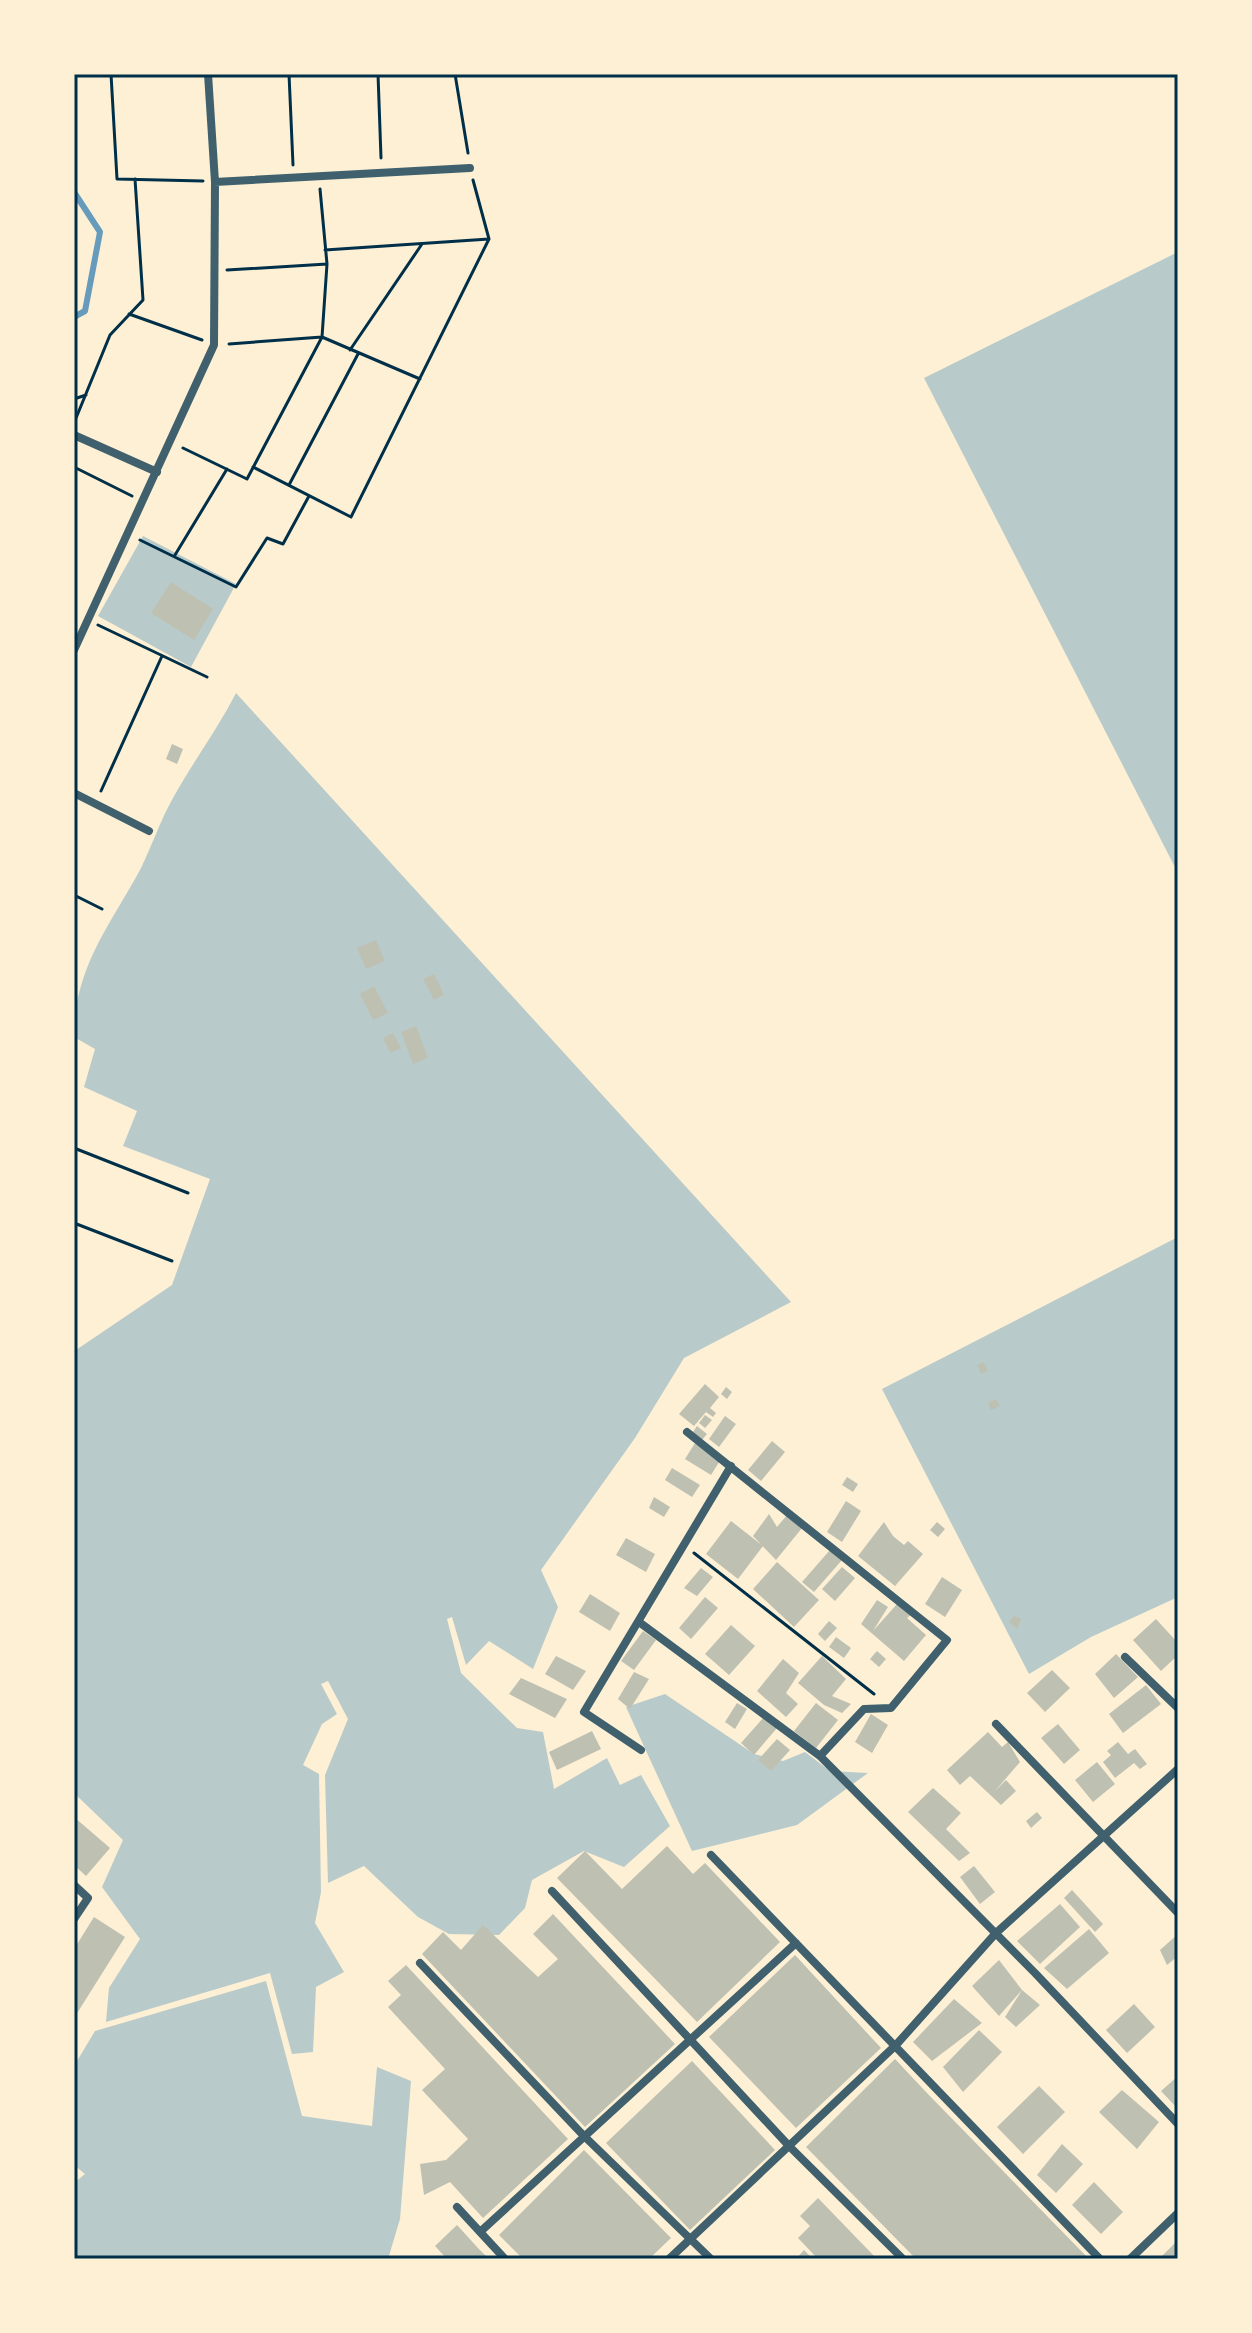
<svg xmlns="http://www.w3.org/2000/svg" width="1252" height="2333" font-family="Bitter,serif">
  <rect width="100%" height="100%" fill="#fdf0d5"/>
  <path fill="#b9caca" d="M 1178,252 L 1178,873 L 924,378 Z
    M 143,536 L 236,584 L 191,667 L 98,616 Z
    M 236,693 L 791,1302 L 684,1358 L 635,1438 L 541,1570 L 558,1607 L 533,1669 L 489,1641 L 466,1665 L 452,1617 L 447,1619 L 461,1673 L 517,1728 L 543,1732 L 554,1789 L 607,1758 L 620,1785 L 641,1775 L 670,1826 L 624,1867 L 584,1851 L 532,1880 L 525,1908 L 499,1935 L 449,1934 L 418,1917 L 364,1866 L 328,1883 L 325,1775 L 348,1719 L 328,1681 L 321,1684 L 337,1714 L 322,1724 L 303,1765 L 319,1774 L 321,1892 L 315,1923 L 344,1972 L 316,1987 L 313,2052 L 292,2054 L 270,1973 L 106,2022 L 109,1988 L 140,1939 L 102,1887 L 123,1840 L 74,1793 L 74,1355 L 76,1350 L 172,1285 L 210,1179 L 123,1146 L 137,1111 L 84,1087 L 95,1049 L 74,1037 C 74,968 109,927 140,870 C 152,846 160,821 173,798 C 193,762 217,730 236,693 Z
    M 1178,1237 L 1178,1597 L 1091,1637 L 1029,1674 L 882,1389 Z
    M 665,1694 L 754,1754 L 783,1761 L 805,1752 L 830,1771 L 868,1773 L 797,1825 L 692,1851 L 626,1707 Z
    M 266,1981 L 302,2116 L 372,2126 L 377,2067 L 411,2081 L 400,2219 L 388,2259 L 75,2259 L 74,2183 L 85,2174 L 74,2165 L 74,2066 L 95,2031 Z"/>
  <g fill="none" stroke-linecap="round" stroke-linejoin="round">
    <path stroke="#669bbc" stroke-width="6" d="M 74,192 L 100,232 L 85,311 L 74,317"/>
  </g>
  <path fill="#bec0b2" d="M 171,582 L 213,609 L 194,640 L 151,613 Z
    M 172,744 L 183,749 L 177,764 L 166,759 Z
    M 376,940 L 385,961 L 366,969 L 357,948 Z
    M 434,974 L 444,995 L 434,1000 L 423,979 Z
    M 374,986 L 388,1013 L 373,1020 L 360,994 Z
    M 416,1026 L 428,1058 L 413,1064 L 401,1032 Z
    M 393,1033 L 401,1048 L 390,1053 L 383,1038 Z
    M 983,1362 L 988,1370 L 981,1374 L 977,1365 Z
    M 705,1384 L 719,1397 L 710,1408 L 716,1413 L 713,1417 L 706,1412 L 694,1426 L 679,1414 Z
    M 726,1387 L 732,1392 L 727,1399 L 721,1394 Z
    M 996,1399 L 1000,1406 L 991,1410 L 988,1403 Z
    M 705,1415 L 712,1420 L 705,1428 L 699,1423 Z
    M 725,1416 L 736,1424 L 719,1447 L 709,1439 Z
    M 697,1426 L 707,1434 L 702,1440 L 693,1432 Z
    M 772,1441 L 785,1452 L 761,1481 L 748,1470 Z
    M 695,1443 L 721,1459 L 711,1475 L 685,1459 Z
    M 672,1468 L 700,1485 L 692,1497 L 665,1480 Z
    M 847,1477 L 858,1484 L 853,1492 L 842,1485 Z
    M 654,1497 L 670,1507 L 664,1517 L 649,1508 Z
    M 846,1501 L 861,1511 L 842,1542 L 827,1532 Z
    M 769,1514 L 777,1527 L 787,1515 L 802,1528 L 776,1560 L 753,1536 Z
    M 731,1521 L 763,1546 L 738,1579 L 706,1554 Z
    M 884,1522 L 893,1536 L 904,1545 L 908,1541 L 923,1554 L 895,1586 L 858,1556 Z
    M 937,1522 L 945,1529 L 938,1537 L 930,1530 Z
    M 626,1538 L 655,1554 L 646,1572 L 616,1555 Z
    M 830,1550 L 842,1560 L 814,1592 L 802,1582 Z
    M 777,1562 L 819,1600 L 794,1627 L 753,1589 Z
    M 842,1567 L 855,1578 L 835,1601 L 822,1589 Z
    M 701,1568 L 713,1577 L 697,1596 L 684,1588 Z
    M 942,1577 L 962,1590 L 945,1617 L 925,1604 Z
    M 590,1594 L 620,1613 L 610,1631 L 579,1612 Z
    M 705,1597 L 718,1608 L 691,1639 L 679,1628 Z
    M 877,1600 L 888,1607 L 873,1631 L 897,1604 L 911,1615 L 907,1618 L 926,1635 L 904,1661 L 861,1624 Z
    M 1014,1616 L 1021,1619 L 1017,1629 L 1009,1622 Z
    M 1156,1619 L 1178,1643 L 1178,1655 L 1161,1671 L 1133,1640 Z
    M 829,1621 L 837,1628 L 825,1641 L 818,1634 Z
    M 731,1625 L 755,1646 L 729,1675 L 705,1654 Z
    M 643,1631 L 656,1640 L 634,1670 L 621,1661 Z
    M 836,1637 L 851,1648 L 844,1658 L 829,1647 Z
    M 877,1651 L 886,1659 L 879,1667 L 870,1659 Z
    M 1116,1654 L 1138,1677 L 1114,1698 L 1095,1674 Z
    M 556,1656 L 586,1671 L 573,1690 L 545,1674 Z
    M 822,1656 L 846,1679 L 832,1696 L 851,1704 L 842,1713 L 824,1705 L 798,1683 Z
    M 783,1659 L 799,1673 L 786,1693 L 798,1704 L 786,1717 L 757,1691 Z
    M 1052,1670 L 1070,1688 L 1045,1712 L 1027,1693 Z
    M 634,1672 L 649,1679 L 630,1709 L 618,1699 Z
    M 521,1678 L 567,1699 L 555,1718 L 509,1694 Z
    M 1146,1685 L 1161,1704 L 1123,1733 L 1109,1714 Z
    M 737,1703 L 747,1709 L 735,1729 L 725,1722 Z
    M 816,1703 L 838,1720 L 816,1748 L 794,1731 Z
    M 871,1714 L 888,1725 L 872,1753 L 855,1742 Z
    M 764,1717 L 777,1728 L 754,1755 L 741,1743 Z
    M 1058,1724 L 1080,1750 L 1064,1764 L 1041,1738 Z
    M 592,1731 L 601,1749 L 557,1770 L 549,1752 Z
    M 988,1732 L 1002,1747 L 1008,1742 L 1020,1762 L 995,1791 L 1006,1780 L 1016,1791 L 1001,1805 L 970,1776 L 960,1785 L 947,1770 Z
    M 777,1739 L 790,1750 L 771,1771 L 758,1760 Z
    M 1118,1742 L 1128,1754 L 1135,1749 L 1147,1764 L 1140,1769 L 1134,1763 L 1115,1778 L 1103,1762 L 1111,1755 L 1107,1751 Z
    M 1097,1762 L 1115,1784 L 1093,1802 L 1075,1780 Z
    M 933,1788 L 961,1813 L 946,1829 L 970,1853 L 959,1861 L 908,1812 Z
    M 1037,1812 L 1042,1818 L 1031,1828 L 1026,1821 Z
    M 74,1817 L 110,1848 L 86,1876 L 74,1865 Z
    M 667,1846 L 693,1874 L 705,1863 L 780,1942 L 697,2022 L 557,1878 L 585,1851 L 622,1889 Z
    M 974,1866 L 995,1892 L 980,1904 L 960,1877 Z
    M 1072,1890 L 1103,1924 L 1095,1932 L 1064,1898 Z
    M 1060,1904 L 1080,1927 L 1040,1964 L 1017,1941 Z
    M 553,1914 L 675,2044 L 585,2127 L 422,1954 L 443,1932 L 461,1950 L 483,1925 L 538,1977 L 558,1959 L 533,1934 Z
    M 94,1917 L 125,1937 L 74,2018 L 74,1949 Z
    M 1089,1929 L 1109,1953 L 1067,1989 L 1044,1968 Z
    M 1178,1934 L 1178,1956 L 1167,1965 L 1160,1950 Z
    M 795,1955 L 881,2048 L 796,2128 L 709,2037 Z
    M 999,1960 L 1022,1990 L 999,2016 L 972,1986 Z
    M 406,1965 L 568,2139 L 483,2218 L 450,2182 L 424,2195 L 420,2164 L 446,2160 L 468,2139 L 422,2090 L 445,2069 L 388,2007 L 401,1995 L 388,1981 Z
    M 1022,1990 L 1040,2005 L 1016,2027 L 1005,2017 Z
    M 954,1999 L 982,2023 L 932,2061 L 913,2042 Z
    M 1134,2004 L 1155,2027 L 1127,2053 L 1106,2030 Z
    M 979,2030 L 1002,2052 L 963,2092 L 943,2067 Z
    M 895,2059 L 926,2092 L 1089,2259 L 916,2259 L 806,2147 Z
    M 692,2061 L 775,2150 L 690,2230 L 606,2143 Z
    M 1178,2076 L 1178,2109 L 1161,2091 Z
    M 1039,2086 L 1065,2112 L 1023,2154 L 997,2127 Z
    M 1122,2090 L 1159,2122 L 1137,2149 L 1099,2112 Z
    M 1062,2144 L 1083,2164 L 1056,2193 L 1037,2175 Z
    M 584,2150 L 671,2238 L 649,2259 L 523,2259 L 499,2235 Z
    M 1094,2182 L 1123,2212 L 1101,2234 L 1072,2205 Z
    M 818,2198 L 846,2227 L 877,2259 L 818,2259 L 798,2238 L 810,2226 L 800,2216 Z
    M 457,2225 L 478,2248 L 489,2259 L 447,2259 L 435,2246 Z
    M 1178,2240 L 1178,2259 L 1159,2259 Z
    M 804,2250 L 813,2259 L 796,2259 Z"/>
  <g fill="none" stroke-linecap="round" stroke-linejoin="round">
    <path stroke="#003049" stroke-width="3" d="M 111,74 L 117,179 L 203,181
      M 289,74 L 293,165
      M 378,74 L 381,158
      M 455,74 L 468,153
      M 325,250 L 489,239
      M 227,270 L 327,264
      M 129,314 L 202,340
      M 229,344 L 322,337 L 420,379
      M 350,350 L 422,244
      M 74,399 L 86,395
      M 74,423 L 110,335 L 143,300 L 135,179
      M 183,448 L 247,479 L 322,337 L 327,264 L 320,189
      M 74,467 L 132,496
      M 253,467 L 351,517 L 489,239 L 473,180
      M 289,485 L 358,354
      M 140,540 L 236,587 L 267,538 L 283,544 L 309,496
      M 175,555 L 227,469
      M 98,625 L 207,677
      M 101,791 L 162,656
      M 74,895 L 102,909
      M 74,1148 L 188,1193
      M 74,1223 L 172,1261
      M 694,1553 L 874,1694"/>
    <path stroke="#3f606c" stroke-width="8" d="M 215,182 L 470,168
      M 74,435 L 157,472
      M 74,650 L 214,345 L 215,182 L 208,74
      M 74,793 L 149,831
      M 687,1432 L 947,1640 L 891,1708 L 864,1709 L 820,1756
      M 639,1622 L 820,1756 L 1035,1973 L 1178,2124
      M 1125,1657 L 1178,1708
      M 996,1724 L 1178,1913
      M 641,1750 L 584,1712 L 731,1466
      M 711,1855 L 1100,2259
      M 74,1885 L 88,1898 L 74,1919
      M 552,1891 L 790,2147 L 903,2259
      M 420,1963 L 583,2135 L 711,2259
      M 457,2207 L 505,2259
      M 480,2232 L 796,1943
      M 669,2259 L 896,2045 L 996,1933 L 1178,1769
      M 1130,2259 L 1178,2213"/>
  </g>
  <rect width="1252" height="2333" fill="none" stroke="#fdf0d5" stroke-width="152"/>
  <rect x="76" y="76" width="1100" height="2181" fill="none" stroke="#003049" stroke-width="3"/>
</svg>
